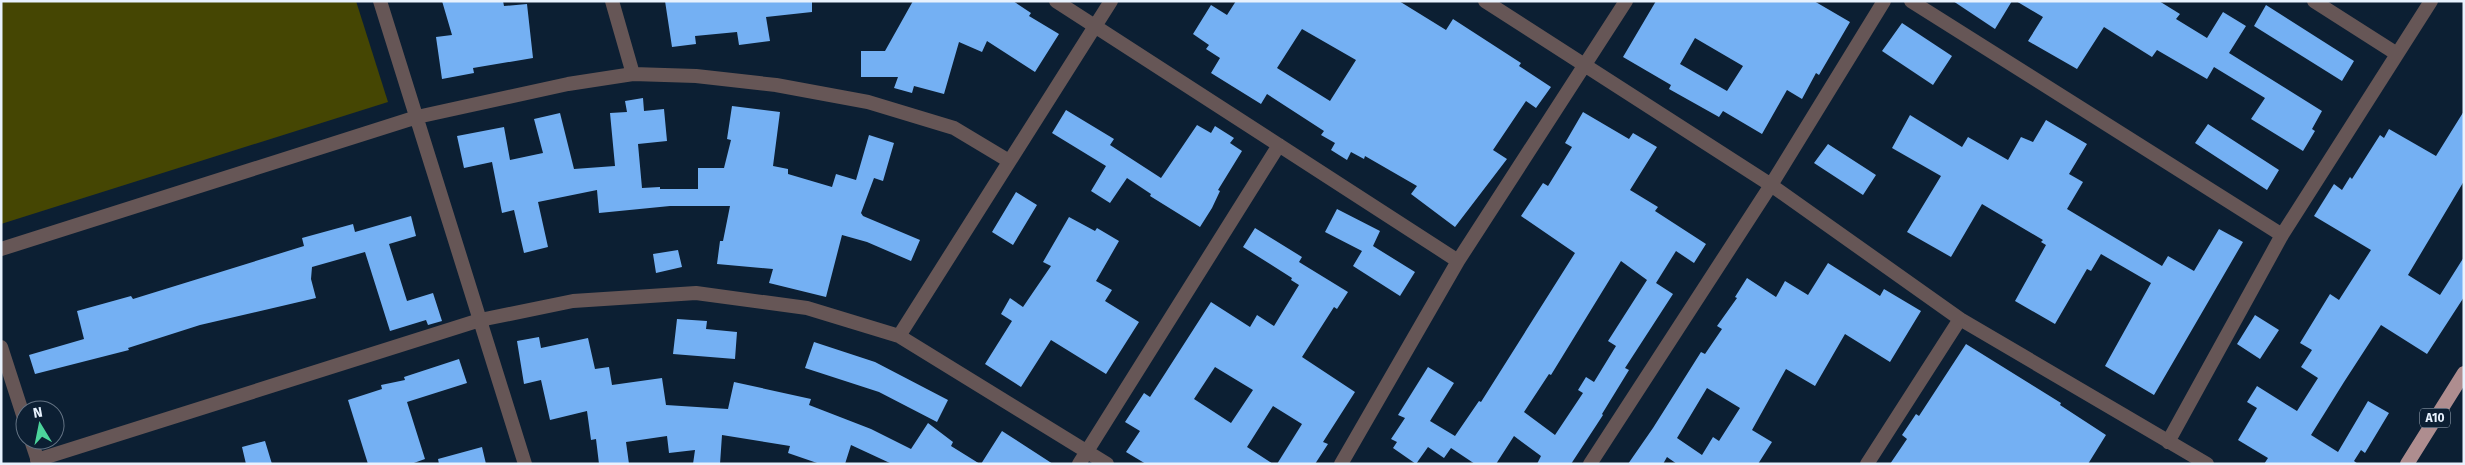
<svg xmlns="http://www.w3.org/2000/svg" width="2465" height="465" font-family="'Fira Sans',sans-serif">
  <rect width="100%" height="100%" fill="#0c1f33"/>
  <path fill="#454603" d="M 1,1 L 356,1 L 388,102 L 1,224 Z"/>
  <path fill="#74b0f3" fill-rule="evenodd" d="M 442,1 L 503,1 L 504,6 L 527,4 L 533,58 L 473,68 L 474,73 L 442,79 L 436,37 L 452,35 Z
    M 665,1 L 812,1 L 812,12 L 766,17 L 770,41 L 739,45 L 737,32 L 695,36 L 696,44 L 672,47 Z
    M 913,1 L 1013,1 L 1031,13 L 1029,16 L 1059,34 L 1035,72 L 987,41 L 982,52 L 959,42 L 944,94 L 914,86 L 912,93 L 894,88 L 898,77 L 861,77 L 861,51 L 885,51 Z
    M 1236,1 L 1399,1 L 1446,30 L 1453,19 L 1521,63 L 1519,66 L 1551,87 L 1536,108 L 1526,101 L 1493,150 L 1507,159 L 1455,227 L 1411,194 L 1417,186 L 1365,156 L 1364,159 L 1351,152 L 1347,160 L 1331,150 L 1335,143 L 1321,135 L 1324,131 L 1267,94 L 1261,104 L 1211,73 L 1220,58 L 1206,49 L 1209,45 L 1193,34 L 1211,5 L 1227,15 ZM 1302,29 L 1356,60 L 1330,101 L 1277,68 Z
    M 1656,1 L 1814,1 L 1850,22 L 1819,75 L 1816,73 L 1802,99 L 1787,90 L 1762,134 L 1723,111 L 1719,117 L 1669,89 L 1671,85 L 1623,57 ZM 1695,38 L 1743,66 L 1727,91 L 1680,64 Z
    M 1953,1 L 2012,1 L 1995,29 Z
    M 2016,1 L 2159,1 L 2180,14 L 2176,19 L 2207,38 L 2223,12 L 2246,26 L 2229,53 L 2322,111 L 2312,129 L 2315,131 L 2303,151 L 2251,119 L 2265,98 L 2214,67 L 2207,79 L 2157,50 L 2152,57 L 2104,27 L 2077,69 L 2028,41 L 2043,17 Z
    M 2266,5 L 2354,61 L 2342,81 L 2254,26 Z
    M 1902,23 L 1952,56 L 1933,85 L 1882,51 Z
    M 643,98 L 644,111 L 664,109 L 667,141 L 638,144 L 642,188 L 660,187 L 660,189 L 698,189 L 698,168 L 724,168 L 731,140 L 727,139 L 732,106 L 780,112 L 773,166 L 788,169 L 788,174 L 832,187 L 836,174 L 856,180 L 869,135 L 894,143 L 883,181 L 874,178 L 861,213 L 863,216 L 920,240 L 911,261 L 867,242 L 842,235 L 826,297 L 769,283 L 773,269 L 717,264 L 720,241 L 723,241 L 730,206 L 670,206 L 599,213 L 597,190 L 538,202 L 548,247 L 524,253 L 514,210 L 502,213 L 492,162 L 464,168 L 457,136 L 504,127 L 510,160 L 543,153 L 534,119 L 560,113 L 574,169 L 615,166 L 610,113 L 627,112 L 625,101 Z
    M 1066,110 L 1114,139 L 1110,145 L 1161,178 L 1197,125 L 1211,133 L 1215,126 L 1234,138 L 1230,143 L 1242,151 L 1218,190 L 1220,191 L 1212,208 L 1200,227 L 1150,196 L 1151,194 L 1127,178 L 1110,203 L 1091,191 L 1106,166 L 1052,133 Z
    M 2464,111 L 2464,181 L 2408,275 L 2440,295 L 2464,257 L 2464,297 L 2427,354 L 2381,325 L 2344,382 L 2311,435 L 2338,452 L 2368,401 L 2389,413 L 2365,453 L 2361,450 L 2354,461 L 2358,464 L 2264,464 L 2268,458 L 2238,440 L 2257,408 L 2247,402 L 2257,386 L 2297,411 L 2318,378 L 2301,367 L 2312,350 L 2300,343 L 2330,294 L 2339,300 L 2371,250 L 2314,216 L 2334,184 L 2342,190 L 2350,177 L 2352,179 L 2380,135 L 2384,138 L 2389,129 L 2436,156 Z
    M 1583,112 L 1629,139 L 1633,133 L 1657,147 L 1630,190 L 1658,207 L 1655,211 L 1706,244 L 1694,263 L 1676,251 L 1656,283 L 1673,294 L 1625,368 L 1629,370 L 1602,414 L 1603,415 L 1571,464 L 1537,464 L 1541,456 L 1514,436 L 1496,464 L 1475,464 L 1451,448 L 1444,458 L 1428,447 L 1416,464 L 1393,448 L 1397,442 L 1391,439 L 1405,418 L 1398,415 L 1428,367 L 1454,383 L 1430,421 L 1455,436 L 1479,401 L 1481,402 L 1575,253 L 1521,216 L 1543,183 L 1548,186 L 1572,147 L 1565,143 ZM 1621,261 L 1647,280 L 1608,341 L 1616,346 L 1594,382 L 1586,377 L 1578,390 L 1583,393 L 1555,435 L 1524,412 L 1549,374 L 1551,375 Z
    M 1910,115 L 1962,147 L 1968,137 L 2008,160 L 2021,137 L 2033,142 L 2046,120 L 2087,144 L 2069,174 L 2083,182 L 2067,209 L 2162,266 L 2168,256 L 2194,271 L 2219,229 L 2243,242 L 2154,395 L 2105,366 L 2151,283 L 2101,254 L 2091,271 L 2087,269 L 2055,324 L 2015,301 L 2046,245 L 2041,242 L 2043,240 L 1982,204 L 1951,257 L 1907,232 L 1941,176 L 1892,148 Z
    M 2208,124 L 2279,170 L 2267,190 L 2195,143 Z
    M 1828,144 L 1876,175 L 1863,195 L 1814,163 Z
    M 1016,192 L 1037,205 L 1013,245 L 992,232 Z
    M 1337,209 L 1380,231 L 1373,246 L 1415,272 L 1400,296 L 1353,266 L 1362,251 L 1325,232 Z
    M 411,216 L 416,236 L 389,244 L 407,301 L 433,293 L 442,321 L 428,325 L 426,320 L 390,331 L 365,252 L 312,267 L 311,279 L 316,298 L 200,325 L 128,348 L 129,350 L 35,374 L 29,355 L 84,339 L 77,311 L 131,296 L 133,299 L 304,246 L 302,238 L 353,224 L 355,232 Z
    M 1069,217 L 1095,231 L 1097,228 L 1119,241 L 1096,281 L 1112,290 L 1105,301 L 1139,322 L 1106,374 L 1051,340 L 1021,387 L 985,364 L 1012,321 L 1001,314 L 1010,298 L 1023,307 L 1051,266 L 1043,262 Z
    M 1255,228 L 1302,257 L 1299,262 L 1348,292 L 1337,309 L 1334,307 L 1302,357 L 1355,392 L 1323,442 L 1328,444 L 1315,464 L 1277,464 L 1302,424 L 1273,406 L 1247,447 L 1273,464 L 1146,464 L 1126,452 L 1140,431 L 1125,422 L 1144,393 L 1150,397 L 1211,302 L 1250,327 L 1257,315 L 1274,326 L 1299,285 L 1291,280 L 1292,278 L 1243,247 ZM 1215,367 L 1253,390 L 1231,423 L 1194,399 Z
    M 678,250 L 682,267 L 656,273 L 653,254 Z
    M 1828,263 L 1880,296 L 1884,289 L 1921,311 L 1890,362 L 1845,334 L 1815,386 L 1786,369 L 1752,430 L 1772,442 L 1758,464 L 1677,464 L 1667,457 L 1663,464 L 1628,464 L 1653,428 L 1701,352 L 1705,354 L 1722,329 L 1717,326 L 1737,298 L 1735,297 L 1747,278 L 1776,297 L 1785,281 L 1808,295 ZM 1707,388 L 1740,408 L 1719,441 L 1713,437 L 1702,455 L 1677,438 Z
    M 2255,315 L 2279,330 L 2260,359 L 2237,344 Z
    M 677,319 L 707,321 L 706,329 L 737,332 L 735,359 L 673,354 Z
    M 539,337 L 541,348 L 588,338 L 595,369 L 609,367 L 612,385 L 662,378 L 666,405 L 728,409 L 734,382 L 811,399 L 809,405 L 871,429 L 911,449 L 928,423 L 953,442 L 951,446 L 980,464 L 892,464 L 851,445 L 845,464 L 820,464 L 788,453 L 790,446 L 722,435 L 720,464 L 693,464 L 695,450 L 669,453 L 667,436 L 626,442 L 629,464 L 599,464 L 596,439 L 591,440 L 587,411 L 550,420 L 541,380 L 524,384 L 517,341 Z
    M 814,342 L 875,362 L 948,400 L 937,422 L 879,392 L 805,368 Z
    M 1966,344 L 2061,403 L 2060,405 L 2106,435 L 2088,464 L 1890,464 L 1907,439 L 1902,435 L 1916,414 L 1919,416 Z
    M 459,359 L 467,383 L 407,402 L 425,459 L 411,464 L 368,464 L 348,400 L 382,389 L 381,385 L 405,380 L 404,377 Z
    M 1002,431 L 1053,464 L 981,464 Z
    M 265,441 L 272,464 L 246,464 L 242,447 Z
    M 482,447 L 486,464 L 439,464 L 438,459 Z"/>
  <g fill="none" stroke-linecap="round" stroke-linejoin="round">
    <path stroke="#665656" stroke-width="14" d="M 380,1 L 525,464
      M 612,1 L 633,74
      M 1056,1 L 1458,261
      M 1485,1 L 1771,185 L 1960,319 L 2207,464
      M 1911,1 L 2282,235
      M 2314,1 L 2397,54
      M 1,249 L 417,117 L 568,84 L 633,74 L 696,76 L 776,85 L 868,102 L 954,128 L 1009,161
      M 899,336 L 1111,1
      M 1,347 L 25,421
      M 31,440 L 39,464
      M 2168,442 L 2282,235 L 2431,1
      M 37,460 L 480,320 L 573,301 L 696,293 L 807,308 L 899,336 L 1107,464
      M 1079,464 L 1279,145
      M 1341,464 L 1458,261 L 1626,1
      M 1590,464 L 1771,185 L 1884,1
      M 1867,464 L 1960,319"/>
    <path stroke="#ae8d8f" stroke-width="14" d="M 2407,464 L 2464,373"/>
  </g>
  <g text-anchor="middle" stroke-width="5" stroke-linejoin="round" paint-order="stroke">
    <rect fill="#0c1f33" stroke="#a6b3c1" stroke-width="1" x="2420" y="408.5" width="30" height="19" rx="4"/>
    <g font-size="12" font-weight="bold" fill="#e8f2fe">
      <text x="2435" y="422">A10</text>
    </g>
  </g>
  <rect width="2465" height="465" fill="none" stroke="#e8f2fe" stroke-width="5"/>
  <g transform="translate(40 425) rotate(350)"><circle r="24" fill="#0c1f33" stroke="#647384"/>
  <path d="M0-4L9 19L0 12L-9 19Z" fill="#4cd49b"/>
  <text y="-8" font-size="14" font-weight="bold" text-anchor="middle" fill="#e8f2fe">N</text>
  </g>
</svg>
